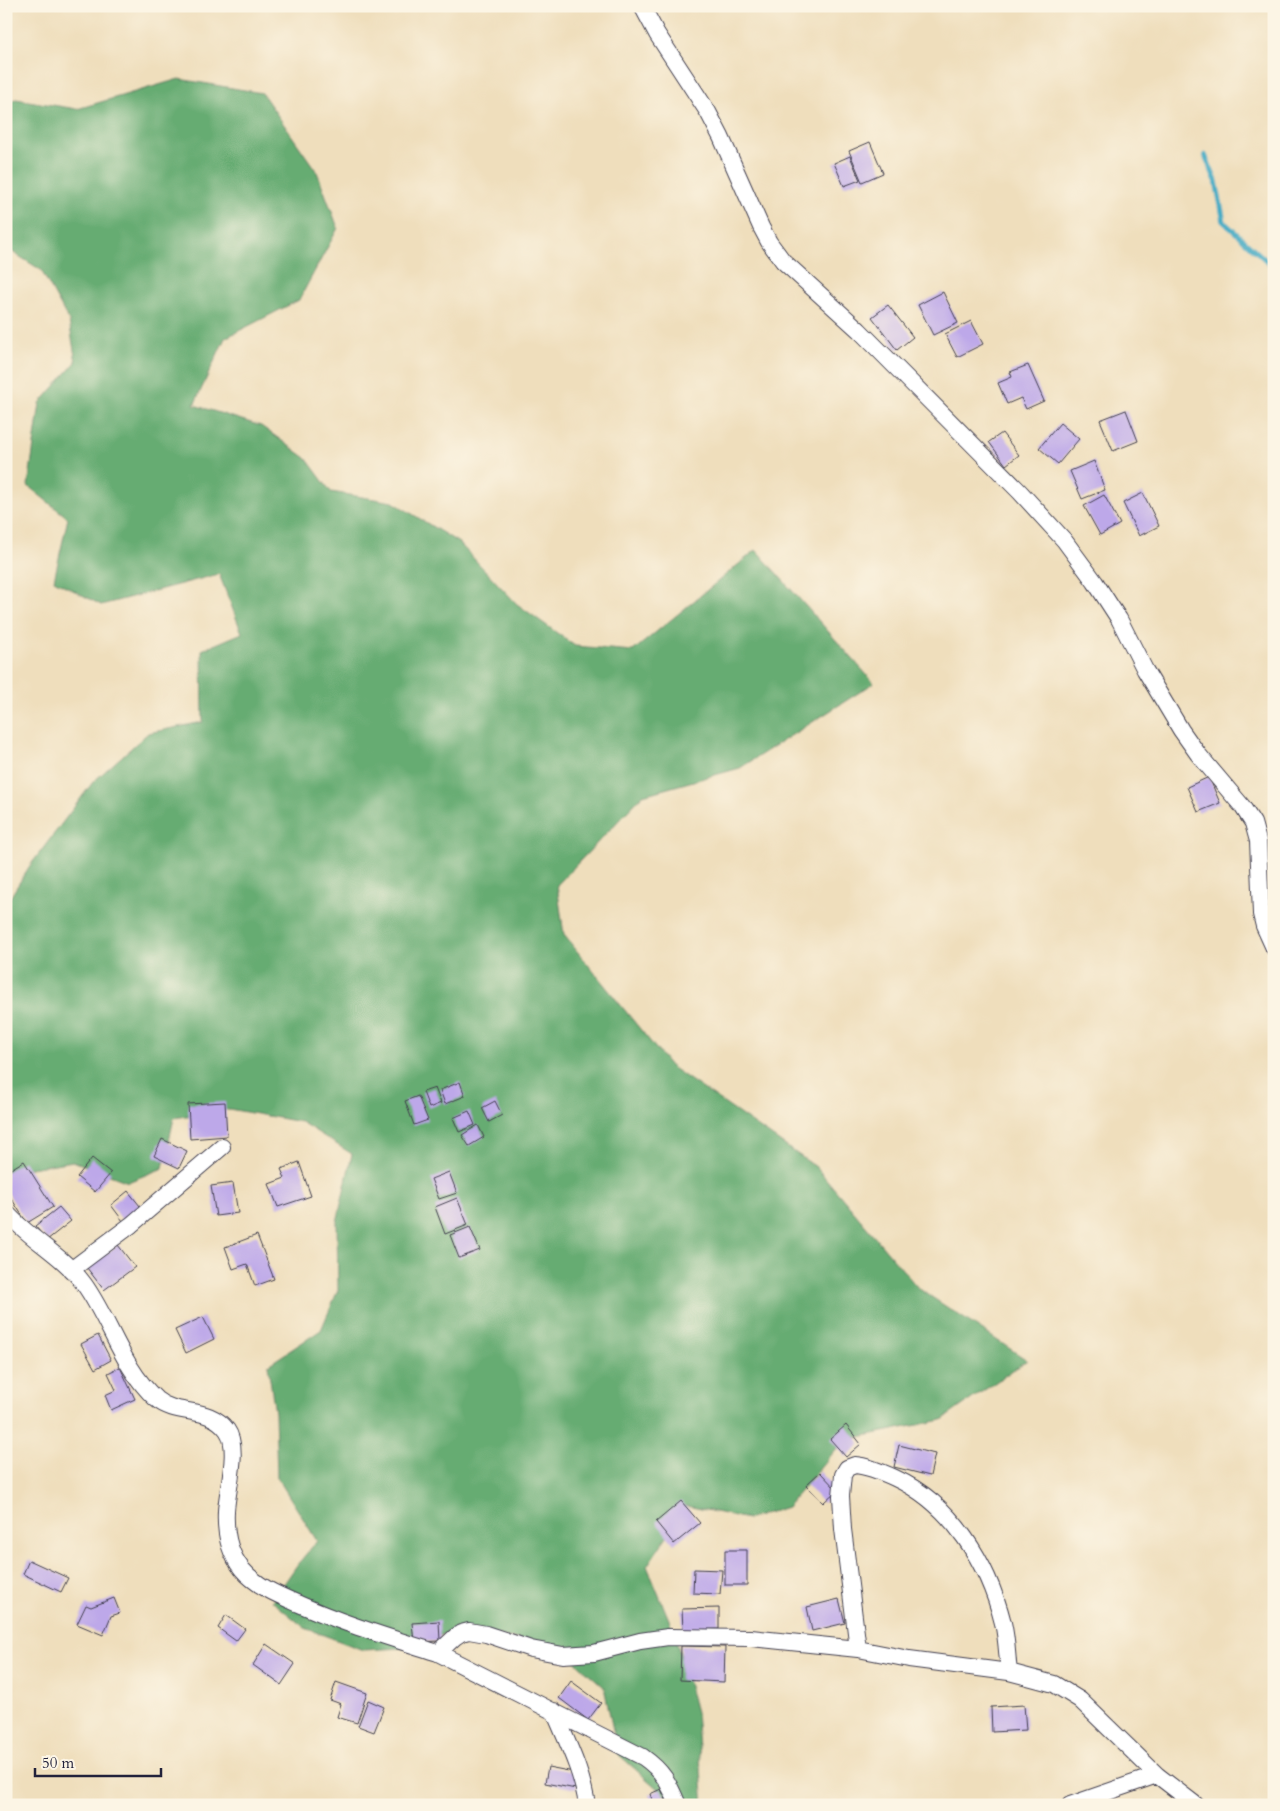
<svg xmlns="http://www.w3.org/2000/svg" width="1280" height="1811" font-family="Cardo,serif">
  <rect width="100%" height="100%" fill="#fcf5e5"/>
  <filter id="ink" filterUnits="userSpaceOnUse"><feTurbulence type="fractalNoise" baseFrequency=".02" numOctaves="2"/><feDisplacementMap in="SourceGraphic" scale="10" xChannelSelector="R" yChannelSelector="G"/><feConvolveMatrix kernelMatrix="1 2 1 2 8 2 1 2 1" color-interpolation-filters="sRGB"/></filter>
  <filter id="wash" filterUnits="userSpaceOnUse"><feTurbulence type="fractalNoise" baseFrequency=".0096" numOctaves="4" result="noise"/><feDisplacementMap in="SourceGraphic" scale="20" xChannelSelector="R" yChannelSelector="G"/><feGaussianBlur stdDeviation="1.12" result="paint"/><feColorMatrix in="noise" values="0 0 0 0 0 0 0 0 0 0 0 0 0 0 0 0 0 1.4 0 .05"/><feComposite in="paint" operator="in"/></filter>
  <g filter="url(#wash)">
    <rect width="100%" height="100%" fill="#efdebc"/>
    <path fill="#66ac72" stroke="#446756" d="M 179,79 L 262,93 L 317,172 L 338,228 L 299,300 L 225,338 L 194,405 L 261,426 L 306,458 L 331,492 L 393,502 L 459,543 L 517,604 L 575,646 L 633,651 L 756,550 L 874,683 L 740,768 L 643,795 L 557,885 L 564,935 L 670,1066 L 816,1167 L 918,1288 L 1027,1360 L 942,1420 L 844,1440 L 787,1507 L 748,1519 L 687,1506 L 647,1566 L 674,1632 L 696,1712 L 704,1805 L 676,1805 L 618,1754 L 604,1687 L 560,1648 L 462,1628 L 405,1648 L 363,1650 L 305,1628 L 272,1601 L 297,1565 L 317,1541 L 277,1477 L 275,1413 L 268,1365 L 321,1330 L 338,1290 L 337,1222 L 352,1154 L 301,1122 L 229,1109 L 174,1118 L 163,1168 L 128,1182 L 73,1161 L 6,1172 L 6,904 L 29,867 L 93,782 L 148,733 L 203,722 L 202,650 L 242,633 L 219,574 L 101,605 L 54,580 L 68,518 L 28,486 L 40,403 L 76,362 L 69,321 L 41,270 L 6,248 L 6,102 L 16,99 L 77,109 Z"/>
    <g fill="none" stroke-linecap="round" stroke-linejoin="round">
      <path stroke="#46acc5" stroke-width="5" d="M 1205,155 L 1216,181 L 1224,222 L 1269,263 L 1274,271"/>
    </g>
    <g id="blocks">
      <path fill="#bda8e9" d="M 870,142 L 883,173 L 862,182 L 849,151 Z
        M 850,156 L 860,180 L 844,186 L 834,163 Z
        M 943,292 L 958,323 L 933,335 L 918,305 Z
        M 888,305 L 913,337 L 897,350 L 872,317 Z
        M 971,321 L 983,344 L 957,357 L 945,334 Z
        M 1028,365 L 1044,401 L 1026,409 L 1021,398 L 1007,404 L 998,383 L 1012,377 L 1010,372 Z
        M 1126,410 L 1138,441 L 1113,451 L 1100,420 Z
        M 1060,423 L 1079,439 L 1058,464 L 1039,448 Z
        M 1002,433 L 1019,455 L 1006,465 L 989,442 Z
        M 1094,461 L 1105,490 L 1082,499 L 1070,471 Z
        M 1143,493 L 1159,526 L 1139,536 L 1123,503 Z
        M 1104,495 L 1120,524 L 1100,535 L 1084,506 Z
        M 1209,777 L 1220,803 L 1198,812 L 1187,787 Z
        M 460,1082 L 465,1096 L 445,1104 L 440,1090 Z
        M 435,1088 L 441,1103 L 429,1108 L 423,1092 Z
        M 418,1096 L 428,1120 L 414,1125 L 405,1101 Z
        M 495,1101 L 502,1115 L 489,1122 L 482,1108 Z
        M 225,1102 L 227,1136 L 190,1139 L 188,1104 Z
        M 469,1111 L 475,1125 L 459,1132 L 453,1118 Z
        M 478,1125 L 484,1137 L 469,1146 L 462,1135 Z
        M 162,1139 L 187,1151 L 179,1168 L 154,1156 Z
        M 92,1158 L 111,1173 L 95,1192 L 77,1177 Z
        M 24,1161 L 53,1207 L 27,1223 L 6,1190 L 6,1172 Z
        M 299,1162 L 311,1196 L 278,1207 L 269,1184 L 285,1178 L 281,1169 Z
        M 449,1172 L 457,1193 L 439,1199 L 431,1179 Z
        M 233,1183 L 238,1213 L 216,1216 L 211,1186 Z
        M 128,1191 L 144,1211 L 126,1225 L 111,1205 Z
        M 457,1198 L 468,1225 L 445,1234 L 435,1207 Z
        M 59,1207 L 71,1221 L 47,1240 L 35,1226 Z
        M 470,1227 L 480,1250 L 459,1258 L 450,1235 Z
        M 257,1235 L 274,1279 L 255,1286 L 247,1264 L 233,1269 L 225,1247 Z
        M 118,1245 L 135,1267 L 104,1290 L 87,1268 Z
        M 203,1317 L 214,1339 L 186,1353 L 175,1330 Z
        M 98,1335 L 111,1360 L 95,1369 L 81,1344 Z
        M 120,1367 L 135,1399 L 111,1410 L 105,1395 L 116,1390 L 108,1373 Z
        M 846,1425 L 861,1444 L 846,1457 L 830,1439 Z
        M 899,1445 L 935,1454 L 930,1476 L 894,1467 Z
        M 820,1472 L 837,1490 L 823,1503 L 806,1485 Z
        M 681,1501 L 700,1523 L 674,1544 L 656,1522 Z
        M 725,1550 L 747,1550 L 747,1585 L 725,1585 Z
        M 29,1560 L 68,1578 L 61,1592 L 23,1574 Z
        M 694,1569 L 722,1570 L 720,1594 L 693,1593 Z
        M 114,1598 L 120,1613 L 111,1616 L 103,1635 L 77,1624 L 86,1605 L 91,1607 Z
        M 839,1599 L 845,1623 L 812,1631 L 807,1607 Z
        M 719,1608 L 719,1629 L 683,1630 L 682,1609 Z
        M 226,1615 L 245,1629 L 236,1641 L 218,1628 Z
        M 439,1621 L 440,1641 L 414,1642 L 412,1623 Z
        M 266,1644 L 295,1664 L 281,1685 L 253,1665 Z
        M 681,1646 L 725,1647 L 724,1682 L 680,1680 Z
        M 571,1681 L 601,1703 L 588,1720 L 559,1698 Z
        M 336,1682 L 367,1693 L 357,1723 L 337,1717 L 341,1704 L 330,1700 Z
        M 368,1700 L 384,1707 L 374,1732 L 358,1726 Z
        M 1024,1705 L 1026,1730 L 992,1732 L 991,1707 Z
        M 548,1767 L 579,1773 L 576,1789 L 545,1783 Z
        M 661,1789 L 668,1805 L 654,1805 L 650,1794 Z"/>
    </g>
  </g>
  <g filter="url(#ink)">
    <use href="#blocks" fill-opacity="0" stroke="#413e4e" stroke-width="1"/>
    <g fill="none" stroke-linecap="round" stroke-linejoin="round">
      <defs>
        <path id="minor" d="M 642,6 L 657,34 L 708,112 L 721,137 L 761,227 L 769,242 L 783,261 L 859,330 L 1020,492 L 1064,540 L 1095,582 L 1119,619 L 1145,670 L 1181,730 L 1198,754 L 1242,806 L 1253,823 L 1258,841 L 1261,914 L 1264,926 L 1274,948
          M 6,1212 C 29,1239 63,1255 84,1284 C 110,1320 122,1368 156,1399 C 177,1417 209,1405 227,1430 C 240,1448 227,1489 226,1511 C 225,1531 229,1553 242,1569 C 256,1586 278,1595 299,1604 C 344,1624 391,1638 438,1653 L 455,1637 L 461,1633 L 469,1631 L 486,1634 L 531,1649 L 563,1655 L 594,1653 L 640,1641 L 668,1637 L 751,1638 L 858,1649 L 909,1659 L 1009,1672 L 1054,1684 L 1080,1700 L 1157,1775 L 1196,1805
          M 71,1270 L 131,1225 L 222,1147
          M 858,1649 L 843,1529 L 841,1496 L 843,1475 L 847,1468 L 855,1465 C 868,1466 882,1472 895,1478 C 952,1504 988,1563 1003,1623 C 1007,1639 1007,1656 1009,1672
          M 438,1653 L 643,1757 C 663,1771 669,1783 678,1805
          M 554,1711 C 567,1742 582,1771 587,1805
          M 1070,1805 L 1157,1775"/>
      </defs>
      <use href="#minor" stroke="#413e4e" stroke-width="18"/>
      <use href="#minor" stroke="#fff" stroke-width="16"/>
    </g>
  </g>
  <rect width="1280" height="1811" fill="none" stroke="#fcf5e5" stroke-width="25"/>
  <path d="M35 1768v8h126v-8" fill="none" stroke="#22223b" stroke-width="2.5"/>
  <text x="42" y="1768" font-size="15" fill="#22223b" stroke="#fcf5e5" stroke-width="4" paint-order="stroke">50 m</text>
</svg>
